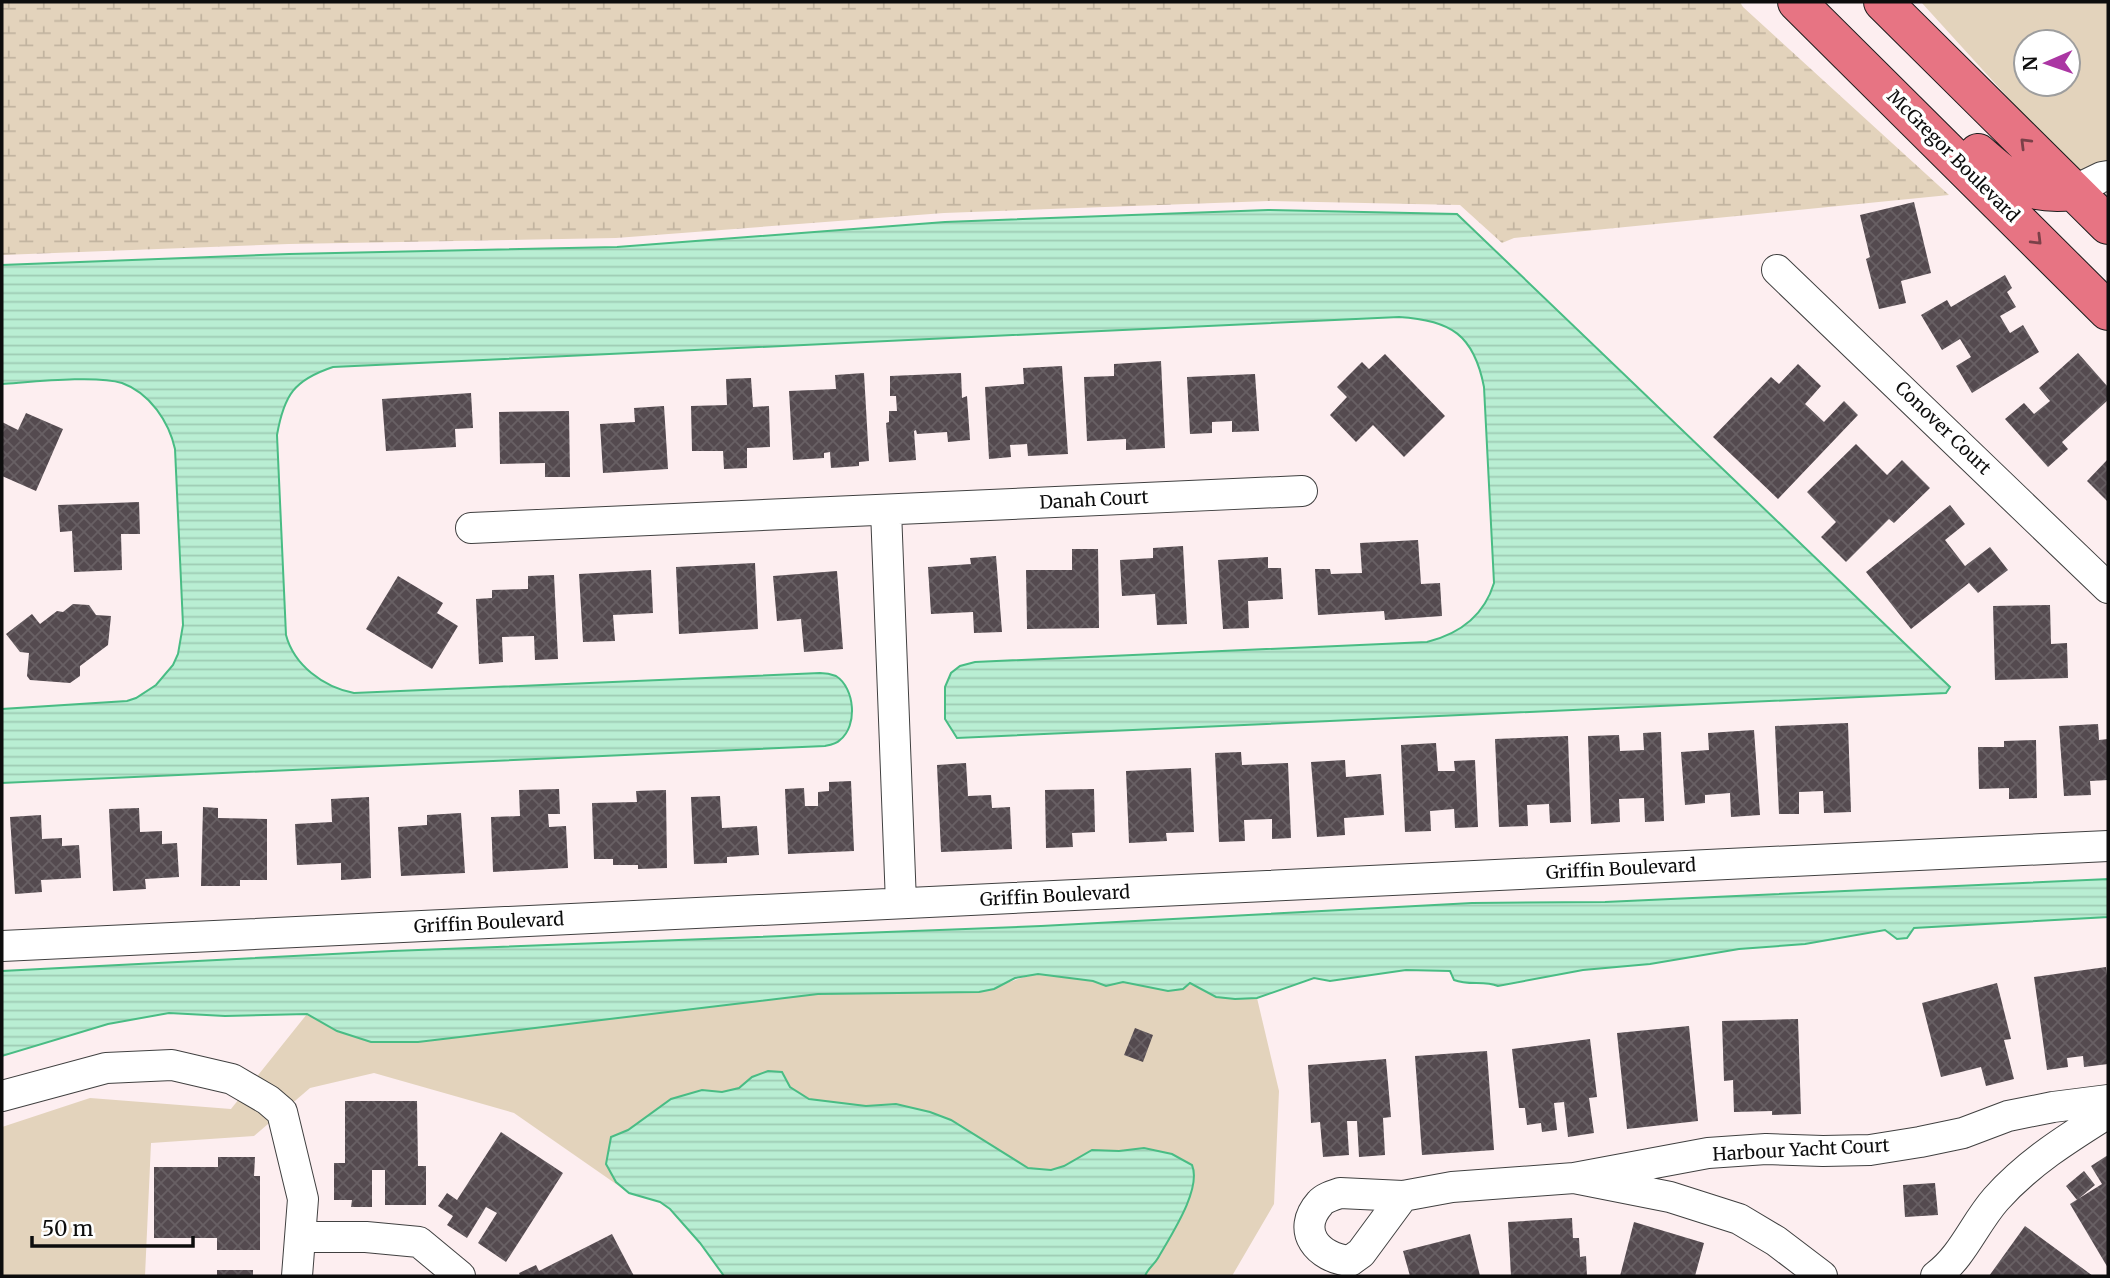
<svg xmlns="http://www.w3.org/2000/svg" width="2110" height="1278" font-family="Merriweather,serif">
  <defs>
    <pattern id="wetland-marsh" width="20" height="14" patternUnits="userSpaceOnUse" patternTransform="scale(1.75)"><rect width="20" height="14" fill="#e3d3bc"/><path d="M1 5h8M5 5V1M11 12h8M15 12V8" fill="none" stroke="#c2b4a0"/></pattern>
    <pattern id="water-rules" width="6" height="5" patternUnits="userSpaceOnUse" patternTransform="scale(1.75)"><rect width="6" height="5" fill="#b9eed3"/><path d="M0 2.5h6" fill="none" stroke="#9ecbb4"/></pattern>
    <pattern id="building-cross-hatch" width="8" height="8" patternUnits="userSpaceOnUse" patternTransform="scale(1.75)"><rect width="8" height="8" fill="#544a4f"/><path d="M0 0l8 8M0 8l8-8" fill="none" stroke="#686064"/></pattern>
  </defs>
  <rect width="100%" height="100%" fill="#fdeef0"/>
  <path fill="#e3d3bc" fill-rule="evenodd" d="M 1921,2 L 2108,2 L 2108,173 L 2081,178 ZM 2026,42 L 2068,42 L 2068,84 L 2026,84 Z
    M 1038,974 L 1093,981 L 1106,986 L 1123,982 L 1168,991 L 1189,983 L 1216,997 L 1257,998 L 1279,1091 L 1274,1204 L 1232,1276 L 724,1276 L 700,1243 L 670,1209 L 660,1202 L 629,1193 L 514,1113 L 374,1073 L 310,1088 L 254,1136 L 151,1143 L 145,1276 L 2,1276 L 2,1127 L 90,1098 L 231,1109 L 307,1014 L 337,1031 L 520,1030 L 818,994 L 979,992 C 1001,987 1015,978 1038,974 Z"/>
  <path fill="url(#wetland-marsh)" d="M 2,2 L 1740,2 L 1743,7 L 1949,195 L 1514,238 L 1502,243 L 1460,205 L 1269,201 L 944,213 L 616,238 L 289,244 L 2,255 Z"/>
  <path fill="url(#water-rules)" stroke="#49bc84" stroke-width="2" d="M 1268,210 L 1457,214 L 1950,687 L 1946,693 L 957,738 L 945,719 L 945,687 L 951,673 L 960,666 L 975,662 L 1427,642 C 1459,634 1484,616 1494,583 L 1484,387 C 1474,335 1451,320 1399,317 L 333,367 C 294,380 284,395 277,435 L 286,635 C 294,665 323,687 354,693 L 820,673 C 825,673 831,674 836,676 C 855,688 858,726 840,740 C 836,744 830,745 825,746 L 2,783 L 2,709 L 127,701 L 136,698 L 156,685 L 173,665 L 178,654 L 183,625 L 175,449 C 169,422 150,393 122,383 C 96,375 32,382 2,384 L 2,265 L 289,254 L 617,247 L 945,222 Z
    M 2108,879 L 2108,917 L 1914,928 L 1907,938 L 1897,939 L 1885,930 L 1805,944 L 1739,949 L 1650,964 L 1583,970 L 1498,986 C 1484,980 1469,986 1454,980 L 1450,971 L 1406,970 L 1330,981 L 1314,978 L 1257,998 L 1235,999 L 1216,997 L 1190,983 L 1183,989 L 1168,991 L 1123,982 L 1106,986 L 1093,981 L 1038,974 L 1015,978 L 994,989 L 979,992 L 818,994 L 418,1042 L 371,1042 L 337,1031 L 307,1014 L 225,1016 L 169,1013 L 108,1024 L 2,1056 L 2,971 L 392,951 L 1041,926 L 1472,903 L 1605,902 Z
    M 768,1071 L 782,1072 L 790,1087 L 809,1099 L 866,1106 L 896,1104 L 930,1112 L 951,1120 L 1028,1168 L 1051,1170 L 1064,1166 L 1092,1150 L 1119,1151 L 1144,1148 L 1172,1154 L 1192,1165 C 1202,1189 1171,1235 1158,1258 C 1154,1265 1148,1268 1145,1276 L 724,1276 L 700,1243 L 670,1209 L 660,1202 L 629,1193 L 616,1182 L 606,1164 L 611,1137 L 628,1130 L 671,1099 L 702,1090 L 722,1092 L 739,1088 L 752,1077 Z"/>
  <path fill="url(#building-cross-hatch)" d="M 1914,202 L 1931,273 L 1901,281 L 1906,303 L 1879,309 L 1866,259 L 1870,257 L 1860,215 Z
    M 2005,275 L 2012,288 L 2007,292 L 2016,307 L 2000,316 L 2010,333 L 2023,325 L 2039,352 L 1972,393 L 1956,366 L 1971,357 L 1960,339 L 1942,350 L 1921,315 L 1947,300 L 1951,307 Z
    M 2078,353 L 2108,387 L 2108,400 L 2062,442 L 2068,449 L 2048,467 L 2005,419 L 2024,403 L 2034,414 L 2050,401 L 2039,388 Z
    M 1385,354 L 1445,416 L 1404,457 L 1373,425 L 1356,442 L 1330,415 L 1347,397 L 1337,387 L 1362,362 L 1369,369 Z
    M 1161,361 L 1165,448 L 1126,450 L 1126,439 L 1087,441 L 1084,377 L 1114,376 L 1114,364 Z
    M 1798,364 L 1821,386 L 1805,404 L 1824,422 L 1844,401 L 1858,415 L 1778,499 L 1713,437 L 1771,377 L 1779,384 Z
    M 1062,366 L 1068,454 L 1028,456 L 1027,444 L 1010,445 L 1011,457 L 989,459 L 985,387 L 1024,384 L 1023,368 Z
    M 864,373 L 869,461 L 859,462 L 859,466 L 831,468 L 830,452 L 824,453 L 824,458 L 793,460 L 789,391 L 836,389 L 835,375 Z
    M 961,373 L 962,398 L 967,396 L 970,440 L 948,442 L 947,432 L 917,434 L 916,430 L 914,431 L 916,460 L 889,462 L 886,423 L 889,422 L 889,411 L 897,411 L 896,396 L 890,396 L 890,376 Z
    M 1255,374 L 1259,431 L 1232,432 L 1232,421 L 1212,422 L 1212,433 L 1190,434 L 1187,377 Z
    M 751,378 L 753,407 L 769,406 L 770,447 L 747,448 L 747,468 L 724,469 L 723,451 L 692,451 L 691,406 L 727,405 L 726,379 Z
    M 471,393 L 473,428 L 455,429 L 456,447 L 386,451 L 382,399 Z
    M 664,406 L 668,469 L 603,473 L 600,424 L 635,422 L 634,408 Z
    M 569,411 L 570,477 L 545,477 L 545,463 L 500,464 L 499,412 Z
    M 26,413 L 63,429 L 36,491 L 2,476 L 2,422 L 18,430 Z
    M 1856,444 L 1887,475 L 1902,460 L 1930,488 L 1894,523 L 1889,519 L 1846,562 L 1821,537 L 1836,522 L 1807,492 Z
    M 2108,459 L 2108,502 L 2087,481 Z
    M 139,502 L 140,534 L 121,534 L 122,570 L 74,572 L 72,531 L 60,532 L 58,505 Z
    M 1950,505 L 1965,524 L 1945,540 L 1965,566 L 1990,547 L 2008,570 L 1978,593 L 1969,583 L 1911,629 L 1866,572 Z
    M 1418,540 L 1421,584 L 1440,583 L 1442,616 L 1385,620 L 1384,611 L 1318,615 L 1315,569 L 1330,569 L 1331,574 L 1362,573 L 1360,543 Z
    M 1183,546 L 1187,624 L 1157,625 L 1155,594 L 1122,596 L 1120,560 L 1153,558 L 1153,548 Z
    M 1072,549 L 1098,549 L 1099,628 L 1027,629 L 1026,570 L 1072,570 Z
    M 996,556 L 1002,632 L 974,633 L 973,612 L 931,614 L 928,567 L 971,564 L 970,558 Z
    M 1268,557 L 1268,568 L 1281,568 L 1283,599 L 1248,601 L 1249,628 L 1223,629 L 1218,560 Z
    M 755,563 L 758,629 L 679,634 L 676,567 Z
    M 651,570 L 653,613 L 613,615 L 615,641 L 583,642 L 579,574 Z
    M 837,571 L 843,649 L 804,652 L 801,619 L 777,621 L 773,576 Z
    M 554,575 L 558,659 L 535,660 L 534,636 L 502,637 L 503,662 L 479,664 L 476,599 L 492,598 L 492,590 L 528,589 L 528,576 Z
    M 398,576 L 443,603 L 437,613 L 458,626 L 432,669 L 366,629 Z
    M 73,604 L 89,605 L 96,615 L 111,616 L 108,645 L 80,666 L 80,676 L 70,683 L 30,680 L 27,676 L 29,653 L 20,652 L 6,634 L 32,614 L 40,624 L 57,611 L 63,612 Z
    M 2050,605 L 2051,644 L 2067,643 L 2068,678 L 1995,680 L 1993,606 Z
    M 1848,723 L 1851,812 L 1824,813 L 1823,791 L 1799,792 L 1799,814 L 1779,814 L 1775,726 Z
    M 2098,724 L 2099,740 L 2108,739 L 2108,780 L 2090,781 L 2091,795 L 2064,796 L 2059,726 Z
    M 1754,730 L 1760,815 L 1731,817 L 1730,793 L 1705,795 L 1705,803 L 1685,805 L 1681,752 L 1709,750 L 1708,733 Z
    M 1661,732 L 1664,821 L 1645,822 L 1644,798 L 1619,799 L 1620,822 L 1591,824 L 1588,736 L 1619,735 L 1620,751 L 1644,750 L 1643,733 Z
    M 1568,736 L 1571,822 L 1550,823 L 1549,804 L 1527,805 L 1528,826 L 1499,827 L 1495,739 Z
    M 2036,740 L 2037,798 L 2009,799 L 2009,788 L 1979,789 L 1978,747 L 2004,747 L 2004,741 Z
    M 1436,743 L 1438,771 L 1455,771 L 1454,761 L 1475,760 L 1478,827 L 1455,828 L 1454,809 L 1430,811 L 1431,831 L 1405,832 L 1401,745 Z
    M 1241,752 L 1242,765 L 1288,763 L 1291,838 L 1272,839 L 1272,819 L 1244,820 L 1245,841 L 1219,842 L 1215,753 Z
    M 1345,760 L 1346,777 L 1381,774 L 1384,815 L 1344,818 L 1345,835 L 1317,837 L 1311,762 Z
    M 966,763 L 968,796 L 991,795 L 992,808 L 1010,807 L 1012,849 L 941,852 L 937,765 Z
    M 1191,768 L 1194,832 L 1166,833 L 1167,841 L 1129,843 L 1126,771 Z
    M 851,781 L 854,851 L 788,854 L 785,789 L 804,788 L 805,806 L 818,806 L 818,792 L 829,791 L 829,782 Z
    M 559,789 L 560,814 L 548,814 L 549,827 L 566,826 L 568,868 L 493,872 L 491,817 L 520,816 L 519,790 Z
    M 1094,789 L 1095,832 L 1072,833 L 1073,847 L 1046,848 L 1045,790 Z
    M 666,790 L 667,868 L 638,869 L 638,865 L 613,865 L 613,859 L 594,859 L 592,803 L 637,802 L 636,791 Z
    M 720,796 L 722,828 L 757,826 L 759,855 L 727,857 L 727,863 L 694,864 L 691,797 Z
    M 369,797 L 371,878 L 341,880 L 341,863 L 297,865 L 295,824 L 332,822 L 331,799 Z
    M 203,807 L 218,808 L 218,818 L 267,819 L 267,880 L 240,880 L 240,886 L 201,886 Z
    M 139,808 L 140,832 L 162,831 L 162,844 L 177,843 L 179,877 L 145,879 L 146,889 L 113,891 L 109,809 Z
    M 461,813 L 465,873 L 401,876 L 398,827 L 427,825 L 427,815 Z
    M 41,815 L 42,839 L 62,838 L 62,846 L 79,845 L 81,878 L 41,880 L 42,892 L 15,894 L 10,817 Z
    M 2106,967 L 2108,984 L 2108,1064 L 2084,1067 L 2083,1056 L 2067,1058 L 2068,1067 L 2047,1070 L 2034,977 Z
    M 1997,983 L 2011,1039 L 2004,1040 L 2014,1079 L 1986,1086 L 1981,1067 L 1941,1077 L 1922,1003 Z
    M 1798,1019 L 1801,1114 L 1772,1115 L 1772,1111 L 1734,1112 L 1733,1080 L 1724,1081 L 1722,1021 Z
    M 1689,1026 L 1698,1121 L 1627,1129 L 1617,1033 Z
    M 1135,1028 L 1153,1035 L 1143,1062 L 1124,1055 Z
    M 1590,1039 L 1597,1097 L 1589,1098 L 1594,1133 L 1568,1137 L 1564,1102 L 1554,1103 L 1557,1130 L 1542,1132 L 1541,1123 L 1527,1125 L 1525,1108 L 1519,1108 L 1512,1049 Z
    M 1487,1051 L 1494,1150 L 1422,1155 L 1415,1056 Z
    M 1386,1059 L 1391,1117 L 1383,1118 L 1385,1155 L 1359,1157 L 1357,1121 L 1347,1121 L 1349,1155 L 1323,1157 L 1320,1122 L 1311,1123 L 1308,1065 Z
    M 345,1101 L 417,1101 L 418,1166 L 426,1166 L 426,1205 L 385,1205 L 385,1170 L 372,1170 L 372,1207 L 351,1207 L 352,1200 L 334,1200 L 334,1163 L 345,1163 Z
    M 501,1132 L 563,1173 L 506,1262 L 478,1243 L 497,1213 L 486,1207 L 467,1238 L 447,1225 L 453,1216 L 438,1206 L 447,1193 L 457,1200 Z
    M 2108,1155 L 2108,1268 L 2070,1204 L 2102,1184 L 2091,1166 Z
    M 218,1157 L 255,1157 L 254,1176 L 260,1176 L 260,1250 L 217,1250 L 217,1238 L 154,1238 L 154,1167 L 218,1167 Z
    M 2084,1171 L 2095,1185 L 2077,1200 L 2066,1186 Z
    M 1935,1183 L 1938,1215 L 1905,1217 L 1903,1185 Z
    M 1572,1218 L 1573,1238 L 1579,1238 L 1580,1257 L 1586,1256 L 1587,1276 L 1511,1276 L 1508,1222 Z
    M 1634,1222 L 1704,1243 L 1695,1276 L 1620,1276 Z
    M 2025,1226 L 2093,1276 L 1989,1276 Z
    M 612,1234 L 634,1276 L 520,1276 L 519,1273 L 536,1265 L 539,1271 Z
    M 1470,1234 L 1480,1276 L 1410,1276 L 1403,1251 Z
    M 217,1270 L 253,1270 L 253,1276 L 217,1276 Z"/>
  <g fill="none" stroke-linecap="round" stroke-linejoin="round">
    <defs>
      <path id="minor" d="M 2073,191 L 2102,177 L 2108,176
        M 1777,270 L 2108,588
        M 886,510 L 901,903
        M 471,528 L 1302,491
        M 2,946 L 2108,846
        M 2,1096 L 106,1068 L 172,1065 L 232,1079 L 268,1100 L 282,1112 L 303,1199 L 297,1276
        M 1574,1178 L 1708,1153 L 1766,1149 L 1823,1151 L 1870,1150 L 1920,1142 L 1963,1133 L 2008,1116 L 2053,1107 L 2108,1100
        M 1340,1193 L 1403,1196 L 1361,1253 L 1350,1261 C 1318,1258 1295,1231 1320,1203 C 1324,1198 1334,1195 1340,1193 Z
        M 1403,1196 L 1452,1187 L 1574,1178 L 1670,1197 L 1739,1219 L 1776,1241 L 1822,1276
        M 300,1237 L 366,1237 L 419,1242 L 460,1276
        M 1936,1276 C 1963,1256 1974,1224 1996,1199 C 2028,1163 2068,1138 2108,1113"/>
      <path id="major" d="M 1797,2 L 2108,311
        M 1883,2 L 2108,225
        M 1978,153 C 2011,182 2027,196 2073,191"/>
    </defs>
    <use href="#minor" stroke="#404040" stroke-width="32"/>
    <use href="#major" stroke="#1e1e1e" stroke-width="40"/>
    <use href="#minor" stroke="#fff" stroke-width="30"/>
    <use href="#major" stroke="#e77483" stroke-width="38"/>
  </g>
  <defs><path id="oneway-chevron" d="M-2-3.5L2.5 0L-2 3.5" fill="none" stroke-width="1.6" stroke-linecap="round" stroke-linejoin="round" transform="scale(1.75)"/></defs>
  <g stroke="#7a4048">
    <use href="#oneway-chevron" transform="translate(2025 143) rotate(-135)"/>
    <use href="#oneway-chevron" transform="translate(2037 240) rotate(45)"/>
  </g>
  <g text-anchor="middle" stroke-width="7" stroke-linejoin="round" paint-order="stroke">
    <g font-size="18" fill="#0d0d0d" stroke="#fff">
      <text transform="translate(1953 156) rotate(45)" y="6">McGregor Boulevard</text>
      <text transform="translate(1943 428) rotate(44)" y="6">Conover Court</text>
      <text transform="translate(1094 500) rotate(-3)" y="6">Danah Court</text>
      <text transform="translate(1621 869) rotate(-3)" y="6">Griffin Boulevard</text>
      <text transform="translate(1055 896) rotate(-3)" y="6">Griffin Boulevard</text>
      <text transform="translate(489 923) rotate(-3)" y="6">Griffin Boulevard</text>
      <text transform="translate(1801 1150) rotate(-3)" y="6">Harbour Yacht Court</text>
    </g>
  </g>
  <rect width="2110" height="1278" fill="none" stroke="#0d0d0d" stroke-width="7"/>
  <g transform="translate(2047 63) rotate(268)"><circle r="33" fill="#ffffff" stroke="#9e9e9e" stroke-width="2"/>
  <path d="M0-5L12 26L0 18L-12 26Z" fill="#ab36a3"/>
  <text y="-10" font-size="19" font-weight="bold" text-anchor="middle" fill="#0d0d0d">N</text>
  </g>
  <path d="M32 1236v10h161v-10" fill="none" stroke="#0d0d0d" stroke-width="3.5"/>
  <text x="42" y="1236" font-size="21" fill="#0d0d0d" stroke="#ffffff" stroke-width="5" paint-order="stroke">50 m</text>
</svg>
